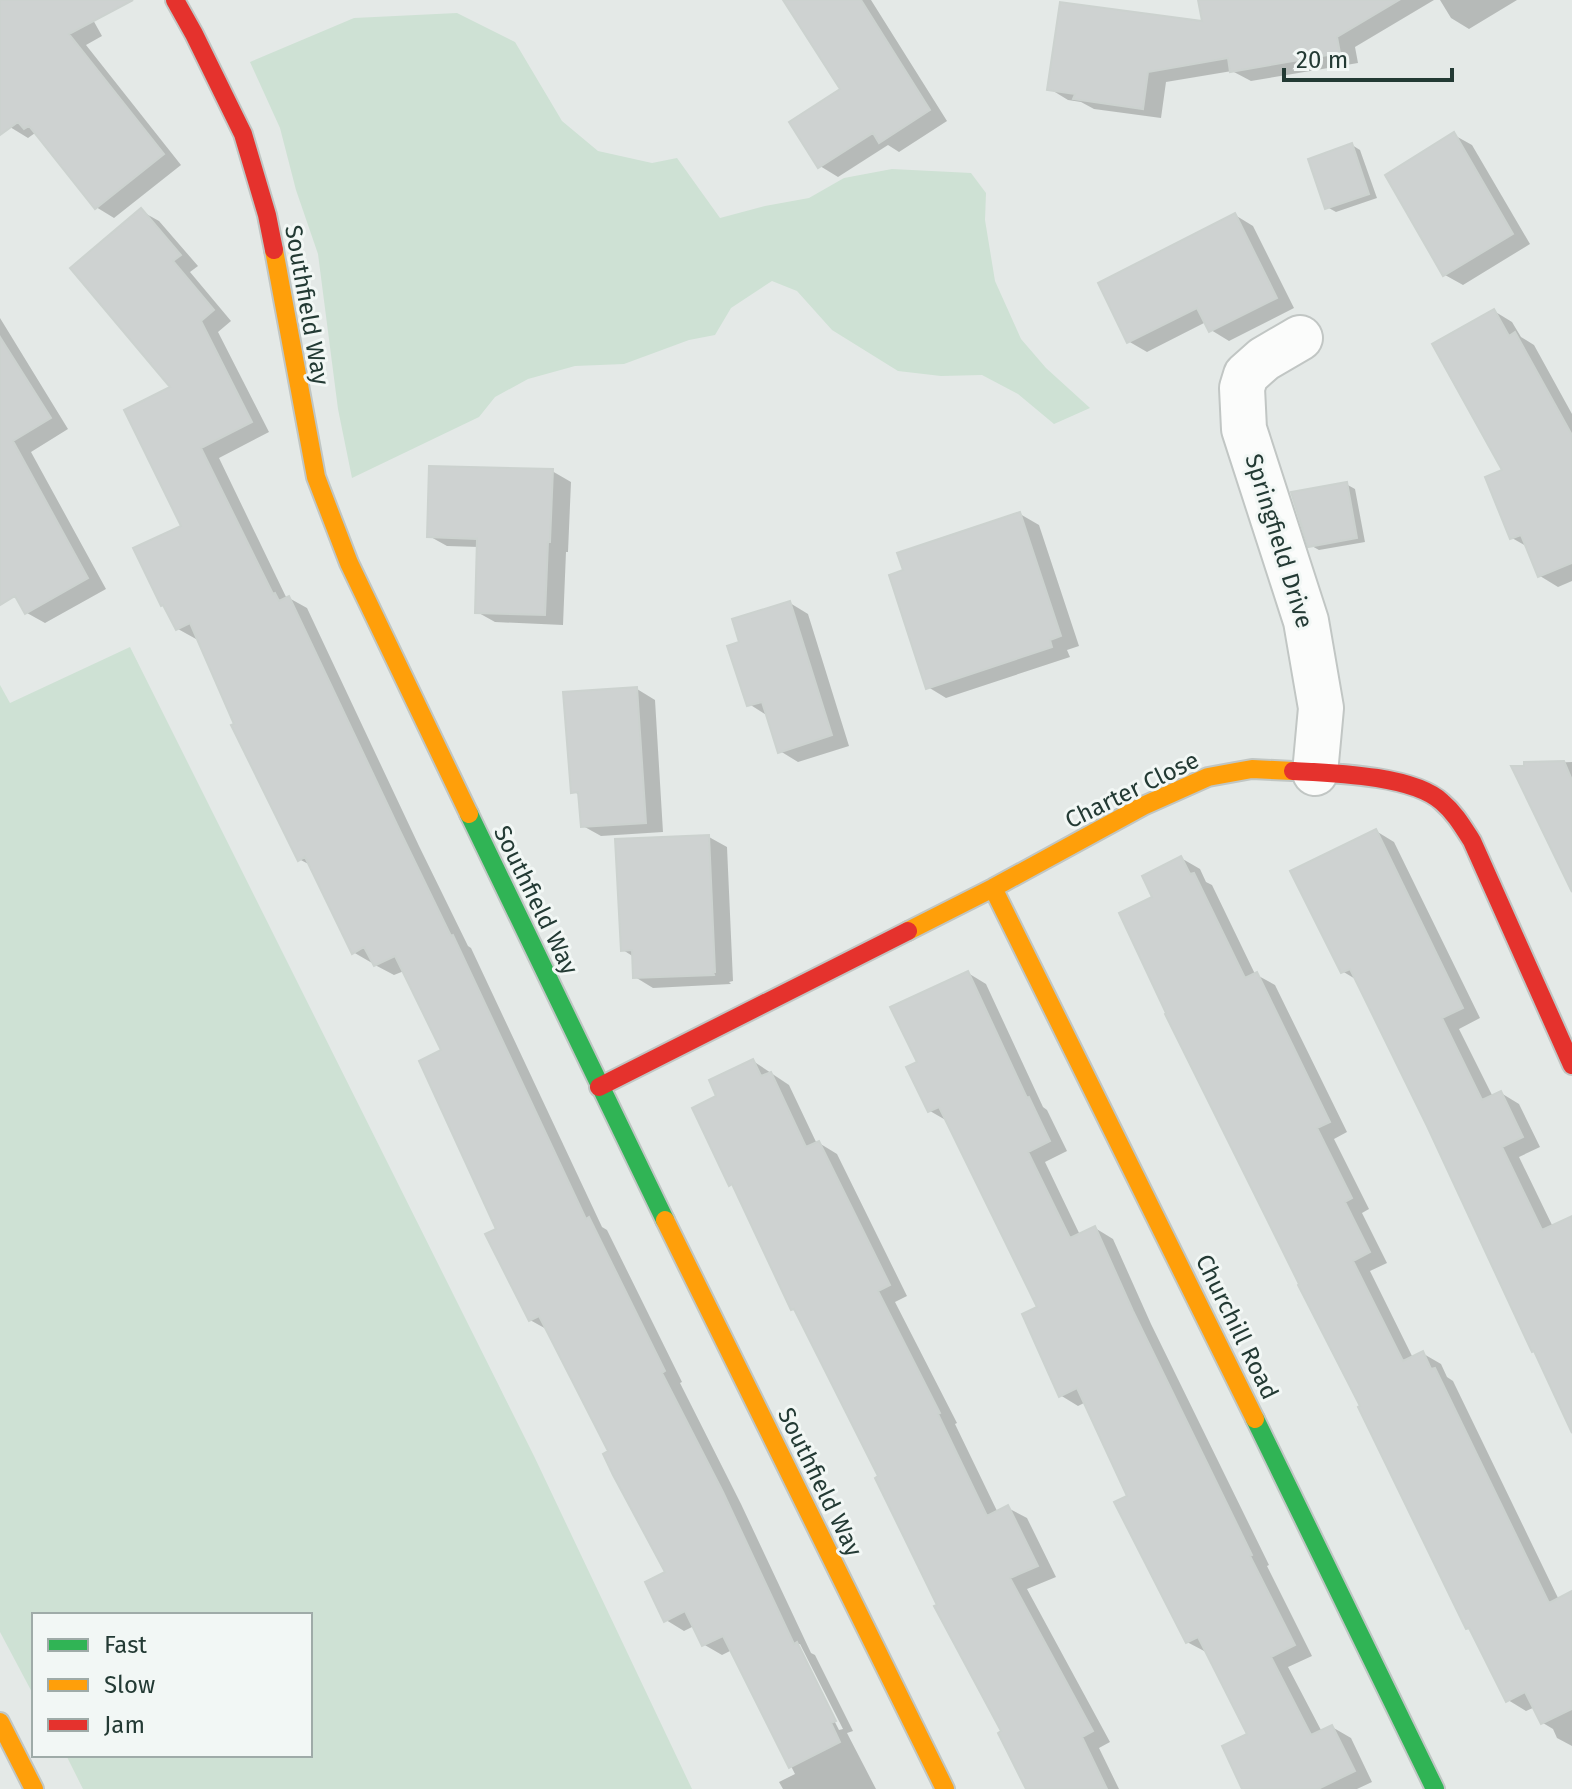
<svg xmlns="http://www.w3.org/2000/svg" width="1572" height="1789" font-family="'Fira Sans',sans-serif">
  <rect width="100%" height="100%" fill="#e4e9e7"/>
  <path fill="#cee1d4" d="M 457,13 L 515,42 L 562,121 L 598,151 L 652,163 L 677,158 L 720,218 L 765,206 L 809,198 L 844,178 L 892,169 L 971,173 L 986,193 L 985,220 L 995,281 L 1021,339 L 1046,368 L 1090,408 L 1054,424 L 1018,394 L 982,375 L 941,376 L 898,371 L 832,330 L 797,291 L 772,281 L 731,308 L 715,335 L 689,340 L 624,364 L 575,366 L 528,379 L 495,397 L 479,417 L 352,478 L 338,409 L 318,254 L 296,190 L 280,128 L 250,62 L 354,18 Z
    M 130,647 L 534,1456 L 692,1789 L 83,1789 L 66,1755 L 310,1755 L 310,1615 L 34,1615 L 34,1696 L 0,1632 L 0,685 L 10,703 Z"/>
  <path fill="#0003" fill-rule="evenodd" d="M 0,0 L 82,0 L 102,36 L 86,45 L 181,165 L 114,218 L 96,207 L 35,133 L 28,138 L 10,127 L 0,114 Z
    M 802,0 L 871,0 L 947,121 L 899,152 L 888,145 L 838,177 L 820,166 L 843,89 Z
    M 1200,0 L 1434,0 L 1355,47 L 1358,63 L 1251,81 L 1232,71 L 1166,82 L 1161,118 L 1094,109 L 1081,102 L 1068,100 L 1050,89 L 1204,23 Z
    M 1440,0 L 1517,0 L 1469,29 L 1451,18 Z
    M 1454,135 L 1472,145 L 1530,244 L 1463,285 L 1445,275 Z
    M 1352,145 L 1360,150 L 1377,198 L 1336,212 L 1327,207 Z
    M 141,211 L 159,221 L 198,266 L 190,272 L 231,321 L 218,332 L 269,432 L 219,458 L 287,599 L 289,598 L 307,608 L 419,846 L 468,946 L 471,948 L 602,1227 L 607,1230 L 682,1382 L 680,1383 L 741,1504 L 811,1653 L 815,1655 L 853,1731 L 847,1733 L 876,1789 L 783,1789 L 779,1782 L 795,1774 L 732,1650 L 722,1655 L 703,1644 L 694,1626 L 684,1631 L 666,1620 L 668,1573 L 611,1452 L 548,1330 L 530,1320 L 499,1230 L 443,1051 L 404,971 L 394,975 L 375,965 L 374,962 L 372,963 L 353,952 L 312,866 L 299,859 L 198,638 L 196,639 L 178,629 L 184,527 L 173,387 ZM 795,1644 L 800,1644 L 843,1729 L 839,1730 Z
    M 1235,215 L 1253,226 L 1294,308 L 1229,341 L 1211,330 L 1206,322 L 1147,352 L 1128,341 Z
    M 1494,311 L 1512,322 L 1521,337 L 1534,345 L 1572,414 L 1572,581 L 1558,587 L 1540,576 L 1528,547 L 1512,538 Z
    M 0,318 L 68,429 L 31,452 L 106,589 L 45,623 L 27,613 L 18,598 L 14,596 L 0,571 Z
    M 552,471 L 571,482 L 568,552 L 566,552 L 563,625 L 495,622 L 477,612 L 479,547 L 447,546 L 429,536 Z
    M 1346,484 L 1355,489 L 1365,542 L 1319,550 L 1310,545 Z
    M 1020,514 L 1039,525 L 1079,646 L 1067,650 L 1070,657 L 946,698 L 928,687 Z
    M 790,603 L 808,614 L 849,746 L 798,762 L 780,751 L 768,716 L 749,704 L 741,643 Z
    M 637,689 L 655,700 L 663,832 L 601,836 L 583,826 L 581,796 L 573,791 Z
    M 1572,762 L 1572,887 L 1526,768 L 1526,764 Z
    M 1376,831 L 1394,842 L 1480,1018 L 1459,1029 L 1493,1097 L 1501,1093 L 1519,1104 L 1540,1147 L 1519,1157 L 1553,1227 L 1572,1228 L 1572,1428 L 1537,1353 L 1533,1351 L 1479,1231 L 1357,980 L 1342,971 Z
    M 709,837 L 727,847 L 733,981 L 729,982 L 731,984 L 653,988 L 635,977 L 634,957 L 623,950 Z
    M 1181,858 L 1200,869 L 1206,882 L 1212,885 L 1255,974 L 1275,985 L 1347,1132 L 1334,1139 L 1369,1209 L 1362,1213 L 1387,1263 L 1370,1271 L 1413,1358 L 1422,1353 L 1441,1364 L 1447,1377 L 1453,1381 L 1559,1600 L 1572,1601 L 1572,1746 L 1557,1738 L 1553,1729 L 1543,1723 L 1535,1707 L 1526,1711 L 1508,1700 L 1472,1630 L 1468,1628 L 1363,1407 L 1154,898 Z
    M 968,973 L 986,984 L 1043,1107 L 1047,1110 L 1067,1151 L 1045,1162 L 1080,1235 L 1095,1228 L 1113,1239 L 1151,1324 L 1269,1565 L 1267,1566 L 1312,1656 L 1288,1667 L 1322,1732 L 1332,1727 L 1351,1738 L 1372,1782 L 1357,1789 L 1244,1789 L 1250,1735 L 1208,1651 L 1206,1652 L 1187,1642 L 1130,1497 L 1086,1402 L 1078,1406 L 1060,1395 L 1040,1308 L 949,1122 L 930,1111 L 919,1063 Z
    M 753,1061 L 789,1085 L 817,1144 L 819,1143 L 837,1154 L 907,1296 L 895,1302 L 957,1423 L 955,1424 L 998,1513 L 1008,1508 L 1027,1518 L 1056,1577 L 1027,1589 L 1110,1742 L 1099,1748 L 1119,1789 L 1028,1789 L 1004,1732 L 939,1606 L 881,1477 L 735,1186 L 731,1184 L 719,1097 Z"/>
  <path fill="#ced2d1" stroke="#ccd2cf" stroke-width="2" d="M 0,0 L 133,0 L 69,34 L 164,154 L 95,209 L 29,126 L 24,129 L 18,122 L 0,135 Z
    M 783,0 L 861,0 L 930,110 L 879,143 L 873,133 L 818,168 L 789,122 L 840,89 Z
    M 1198,0 L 1399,0 L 1337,37 L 1340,53 L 1230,72 L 1228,58 L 1148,72 L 1143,109 L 1073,99 L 1075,94 L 1047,90 L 1060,2 L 1202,21 Z
    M 1454,132 L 1513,234 L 1443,276 L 1385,175 Z
    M 1352,143 L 1369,194 L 1325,209 L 1308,159 Z
    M 141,208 L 181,255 L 173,261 L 214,310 L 201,321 L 252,422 L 201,448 L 273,594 L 275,593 L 279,601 L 289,596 L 401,833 L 451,936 L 453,935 L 586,1219 L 589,1217 L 665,1371 L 662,1373 L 723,1492 L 794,1644 L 797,1642 L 836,1721 L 831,1723 L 840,1742 L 789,1768 L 723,1636 L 702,1646 L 685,1611 L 664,1622 L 645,1582 L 665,1572 L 613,1475 L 603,1454 L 608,1451 L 539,1316 L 529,1321 L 485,1234 L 496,1229 L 419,1061 L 441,1050 L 395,956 L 374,966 L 364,947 L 352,954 L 305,857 L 298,861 L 231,725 L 234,724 L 190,623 L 176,630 L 163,605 L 161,606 L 133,548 L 181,526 L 124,410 L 170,387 L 70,268 Z
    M 1235,213 L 1277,298 L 1209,332 L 1197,308 L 1127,343 L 1098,283 Z
    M 1494,309 L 1509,336 L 1515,332 L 1572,435 L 1572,563 L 1538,577 L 1521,535 L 1510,539 L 1485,477 L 1502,470 L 1432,344 Z
    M 0,337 L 51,418 L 13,441 L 88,578 L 25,614 L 15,596 L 0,605 Z
    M 429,466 L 553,469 L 550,542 L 548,542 L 545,615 L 475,613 L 477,539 L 427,537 Z
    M 1347,482 L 1357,538 L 1308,547 L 1291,492 Z
    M 1020,512 L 1061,636 L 1050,640 L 1052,647 L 926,689 L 889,575 L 903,570 L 897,553 Z
    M 790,601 L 832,735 L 778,753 L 762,702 L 747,706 L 727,646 L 739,642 L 732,619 Z
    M 637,687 L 646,823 L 581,827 L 578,792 L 571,793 L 563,692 Z
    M 1564,761 L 1572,780 L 1572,892 L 1511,766 L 1524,766 L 1524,762 Z
    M 1376,829 L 1463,1008 L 1442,1018 L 1482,1100 L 1501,1091 L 1523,1137 L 1502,1147 L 1542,1230 L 1572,1216 L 1572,1433 L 1534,1351 L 1532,1352 L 1427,1126 L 1350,969 L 1341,973 L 1290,871 Z
    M 709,835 L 715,972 L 713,972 L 714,975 L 633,978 L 632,950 L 621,951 L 615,839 Z
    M 1181,856 L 1190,874 L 1194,873 L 1245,978 L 1257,972 L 1330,1122 L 1317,1128 L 1352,1198 L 1345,1202 L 1370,1252 L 1353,1261 L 1403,1361 L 1423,1351 L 1431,1369 L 1435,1368 L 1549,1603 L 1572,1591 L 1572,1709 L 1541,1724 L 1525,1692 L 1506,1702 L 1469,1628 L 1466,1629 L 1358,1407 L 1360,1406 L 1298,1285 L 1299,1284 L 1165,1014 L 1166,1013 L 1119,913 L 1152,897 L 1142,876 Z
    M 968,971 L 1027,1098 L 1029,1097 L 1050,1141 L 1028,1152 L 1070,1238 L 1095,1226 L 1133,1311 L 1252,1555 L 1250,1556 L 1295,1645 L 1271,1657 L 1311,1735 L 1332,1725 L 1355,1771 L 1318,1789 L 1242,1789 L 1222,1746 L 1247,1734 L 1198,1637 L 1186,1643 L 1114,1502 L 1127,1496 L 1077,1388 L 1059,1397 L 1022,1314 L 1037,1307 L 939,1107 L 928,1112 L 906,1067 L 917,1062 L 890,1007 Z
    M 753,1059 L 761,1076 L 771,1072 L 806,1147 L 819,1141 L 890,1285 L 878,1291 L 940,1413 L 938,1414 L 987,1516 L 1008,1505 L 1038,1566 L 1010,1578 L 1093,1731 L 1082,1737 L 1107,1789 L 1026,1789 L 998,1733 L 1001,1731 L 934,1606 L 937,1605 L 875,1478 L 878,1476 L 794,1309 L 791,1310 L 732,1184 L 729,1186 L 692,1108 L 716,1096 L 709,1080 Z"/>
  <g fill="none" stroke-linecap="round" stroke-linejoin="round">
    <defs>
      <path id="street" d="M 1300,338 L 1264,359 L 1246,375 L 1242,388 L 1244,429 L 1306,621 L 1321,708 L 1315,773"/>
      <path id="fast" d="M 469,814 L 665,1220
        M 1255,1419 L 1435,1789"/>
      <path id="slow" d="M 274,250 L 316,477 L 349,563 L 469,814
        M 993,888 L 1255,1419
        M 908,931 L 993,888 L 1143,806 L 1208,777 L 1252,769 L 1293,771
        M 665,1220 L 945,1789
        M 0,1722 L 34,1789"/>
      <path id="jam" d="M 175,0 L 194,34 L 243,134 L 267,215 L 274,250
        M 1293,771 C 1332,773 1413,775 1442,802 C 1455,813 1463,827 1472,841 L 1572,1065
        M 599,1087 L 908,931"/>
    </defs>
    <use href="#street" stroke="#c1c6c4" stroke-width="48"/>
    <use href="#fast" stroke="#c0c6c4" stroke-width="22"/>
    <use href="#slow" stroke="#c0c6c4" stroke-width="22"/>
    <use href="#jam" stroke="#c0c6c4" stroke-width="22"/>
    <use href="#street" stroke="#fbfcfb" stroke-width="44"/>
    <use href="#fast" stroke="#30b455" stroke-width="18"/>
    <use href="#slow" stroke="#ff9f0a" stroke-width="18"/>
    <use href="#jam" stroke="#e5322d" stroke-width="18"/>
  </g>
  <g text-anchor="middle" stroke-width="6" stroke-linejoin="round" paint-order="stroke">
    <g font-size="24" fill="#233a34" stroke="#f2f7f5">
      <text transform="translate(307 305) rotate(80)" y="8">Southfield Way</text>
      <text transform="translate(1279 541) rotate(73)" y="8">Springfield Drive</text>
      <text transform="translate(1132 790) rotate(-26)" y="8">Charter Close</text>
      <text transform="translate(536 900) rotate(64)" y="8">Southfield Way</text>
      <text transform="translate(1237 1327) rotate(64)" y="8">Churchill Road</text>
      <text transform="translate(820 1482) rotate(64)" y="8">Southfield Way</text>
    </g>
  </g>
  <rect x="32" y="1613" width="280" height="144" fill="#f2f7f5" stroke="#9faba8" stroke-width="2"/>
  <rect x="48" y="1639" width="40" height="12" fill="#30b455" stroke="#9faba8" stroke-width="2"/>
  <text x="104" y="1653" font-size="24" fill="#233a34">Fast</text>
  <rect x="48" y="1679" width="40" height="12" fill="#ff9f0a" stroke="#9faba8" stroke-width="2"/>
  <text x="104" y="1693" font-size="24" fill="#233a34">Slow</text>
  <rect x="48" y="1719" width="40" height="12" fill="#e5322d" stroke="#9faba8" stroke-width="2"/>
  <text x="104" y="1733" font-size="24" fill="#233a34">Jam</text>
  <path d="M1284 68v12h168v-12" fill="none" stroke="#233a34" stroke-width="4"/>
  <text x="1296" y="68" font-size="24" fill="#233a34" stroke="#f2f7f5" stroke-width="6" paint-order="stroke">20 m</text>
</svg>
